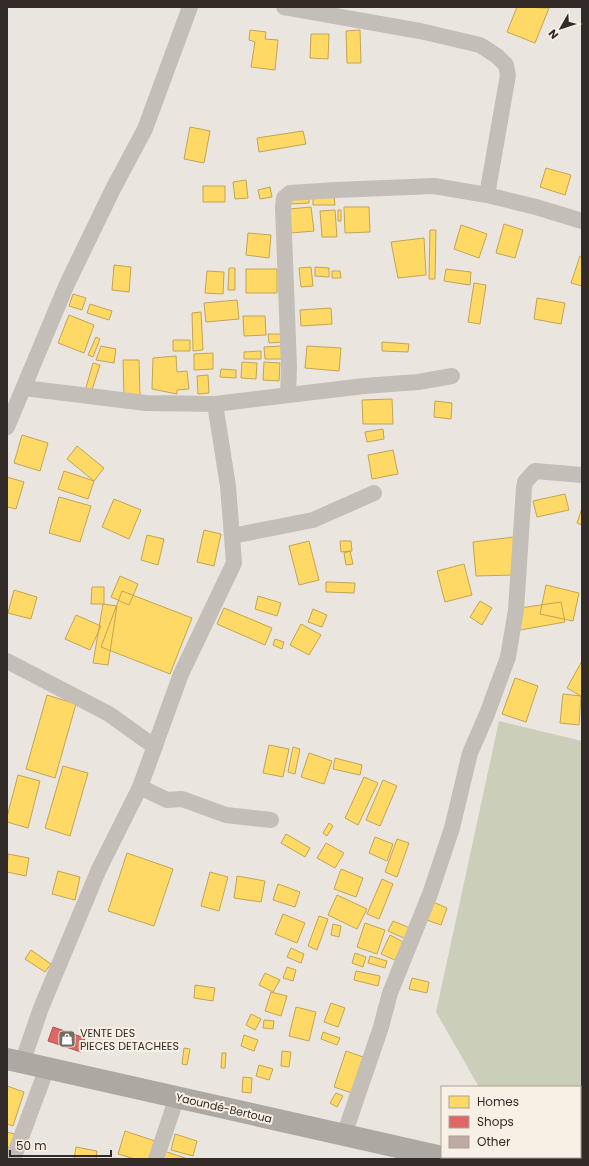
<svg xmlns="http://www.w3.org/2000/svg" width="589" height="1166" font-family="Poppins,sans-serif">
  <rect width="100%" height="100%" fill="#ebe5df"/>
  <path fill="#cbcfba" d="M 499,721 L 582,741 L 582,1159 L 521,1159 L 520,1157 L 580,1157 L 580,1087 L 479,1087 L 436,1012 Z"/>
  <path fill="#ffd966" stroke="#c2a553" d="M 517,7 L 549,8 L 535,43 L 507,32 Z
    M 250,30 L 266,32 L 265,39 L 278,40 L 275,70 L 251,67 L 255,42 L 249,40 Z
    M 360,30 L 361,63 L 347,63 L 346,31 Z
    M 311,34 L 329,34 L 328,59 L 310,58 Z
    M 190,127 L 210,131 L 204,163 L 184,159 Z
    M 303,131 L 306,144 L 259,152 L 257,138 Z
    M 546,168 L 571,175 L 565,195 L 540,187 Z
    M 246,180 L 248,198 L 235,199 L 233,182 Z
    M 203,186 L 225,186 L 225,202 L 203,202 Z
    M 270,187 L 272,197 L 260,199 L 258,190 Z
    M 313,196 L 334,196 L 335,205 L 313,205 Z
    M 309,198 L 309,203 L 290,204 L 289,199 Z
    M 311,207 L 314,231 L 291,233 L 289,209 Z
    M 344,207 L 369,207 L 370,232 L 345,233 Z
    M 335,210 L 337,237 L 322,237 L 320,211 Z
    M 338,210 L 341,210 L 341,221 L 338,221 Z
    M 504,224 L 523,230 L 515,258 L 496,253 Z
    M 461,225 L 487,234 L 479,258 L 454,249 Z
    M 430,230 L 436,230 L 435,279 L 429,279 Z
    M 248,233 L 271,235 L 269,258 L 246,255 Z
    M 424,238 L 426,275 L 398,278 L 391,242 Z
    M 580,256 L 582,257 L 582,286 L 571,283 Z
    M 114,265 L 131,267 L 129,292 L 112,290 Z
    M 311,267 L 313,286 L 301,287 L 299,268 Z
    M 315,267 L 329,268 L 329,277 L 315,276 Z
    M 229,268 L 235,268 L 235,290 L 228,290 Z
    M 246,269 L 277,269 L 277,293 L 246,293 Z
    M 446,269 L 471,272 L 470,285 L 444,281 Z
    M 207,271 L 224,272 L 223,294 L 205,293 Z
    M 332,271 L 340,271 L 341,278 L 332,278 Z
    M 474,283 L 486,285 L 480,324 L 468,322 Z
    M 73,294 L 86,298 L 82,310 L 69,306 Z
    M 537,298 L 565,303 L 561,324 L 534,319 Z
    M 237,300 L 239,319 L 206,322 L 204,303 Z
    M 90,304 L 112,311 L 109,320 L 87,313 Z
    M 331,308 L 332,324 L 301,326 L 300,310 Z
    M 201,312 L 203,350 L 193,351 L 192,313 Z
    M 69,315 L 94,325 L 84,353 L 58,343 Z
    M 243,316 L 265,316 L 266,335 L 244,336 Z
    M 268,334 L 283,334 L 284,342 L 269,343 Z
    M 96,337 L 100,339 L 93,357 L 88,355 Z
    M 173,340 L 190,340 L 190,351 L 173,351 Z
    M 382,342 L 409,344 L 408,352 L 382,351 Z
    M 101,346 L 116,349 L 114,363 L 96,360 Z
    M 282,346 L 282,359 L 265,359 L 264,347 Z
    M 307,346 L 341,348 L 339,371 L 305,368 Z
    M 261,351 L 261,359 L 244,359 L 244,352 Z
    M 213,353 L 213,369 L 194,370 L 194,354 Z
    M 176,356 L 177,372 L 187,371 L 189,389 L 177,390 L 177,394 L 152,389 L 153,358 Z
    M 123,360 L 139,360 L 140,395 L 124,396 Z
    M 242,362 L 257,363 L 256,379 L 241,378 Z
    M 264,362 L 280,363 L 279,381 L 263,380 Z
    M 93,363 L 100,365 L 91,393 L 85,391 Z
    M 221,369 L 236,370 L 236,378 L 220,377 Z
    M 208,375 L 209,393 L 198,394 L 197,376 Z
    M 392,399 L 393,424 L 363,424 L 362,400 Z
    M 435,401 L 452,403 L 451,419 L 434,417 Z
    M 383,429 L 384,439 L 367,442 L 365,432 Z
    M 22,435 L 48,443 L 40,471 L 14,463 Z
    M 77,446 L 104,468 L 94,481 L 67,459 Z
    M 393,450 L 398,474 L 372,479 L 368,455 Z
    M 64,471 L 94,481 L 88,499 L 58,489 Z
    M 7,477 L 24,482 L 16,509 L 7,507 Z
    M 565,494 L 569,510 L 537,517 L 533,501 Z
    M 59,497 L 91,506 L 80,542 L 49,533 Z
    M 114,499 L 141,510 L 129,539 L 102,527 Z
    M 582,508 L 582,525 L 577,523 Z
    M 204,530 L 221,534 L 214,566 L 197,562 Z
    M 147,535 L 164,539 L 158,565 L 141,560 Z
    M 514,537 L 514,575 L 476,576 L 473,542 Z
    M 309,541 L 319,580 L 299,585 L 289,546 Z
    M 340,541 L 351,541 L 352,551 L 341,552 Z
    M 350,551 L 353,564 L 346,565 L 344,553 Z
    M 464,564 L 472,595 L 445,602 L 437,571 Z
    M 120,576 L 138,584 L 129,605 L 111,597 Z
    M 326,582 L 355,583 L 354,593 L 326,592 Z
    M 546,585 L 579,593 L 573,621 L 540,614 Z
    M 92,587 L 104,587 L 104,604 L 91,604 Z
    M 14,590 L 37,597 L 31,619 L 8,613 Z
    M 122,591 L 192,618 L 170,674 L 101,647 Z
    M 258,596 L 281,603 L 277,616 L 255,609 Z
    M 480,601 L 492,608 L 482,625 L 470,617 Z
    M 561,602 L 565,622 L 520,630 L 520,608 Z
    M 103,604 L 117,606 L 108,665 L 93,663 Z
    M 224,608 L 272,628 L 265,645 L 217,624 Z
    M 313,609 L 327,615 L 322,627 L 308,622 Z
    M 76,615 L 101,626 L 90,650 L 65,639 Z
    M 301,624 L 321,635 L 309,655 L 290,645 Z
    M 275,639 L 284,642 L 282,649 L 273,645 Z
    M 582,661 L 582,695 L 581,696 L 567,688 Z
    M 515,678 L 538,686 L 526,722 L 502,714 Z
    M 563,694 L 581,696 L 579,725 L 560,723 Z
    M 47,695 L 76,704 L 55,778 L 26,769 Z
    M 269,745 L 289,749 L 283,777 L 263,773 Z
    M 293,747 L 300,749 L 295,774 L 288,772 Z
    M 309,753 L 332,761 L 324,784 L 301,777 Z
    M 335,758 L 362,765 L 360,775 L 333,769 Z
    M 63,766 L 88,773 L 70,836 L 45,828 Z
    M 18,775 L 40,781 L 28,828 L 7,822 L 7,817 Z
    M 364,777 L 378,783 L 358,825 L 345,818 Z
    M 383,780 L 397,786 L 380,826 L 366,820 Z
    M 329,823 L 333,826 L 327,836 L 323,833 Z
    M 286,834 L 310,848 L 305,857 L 281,843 Z
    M 375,837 L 393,844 L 387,861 L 369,853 Z
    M 397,839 L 409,843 L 397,877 L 385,872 Z
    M 326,843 L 344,853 L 335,868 L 317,858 Z
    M 127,853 L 173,869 L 154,926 L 108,911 Z
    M 8,854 L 29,858 L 26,876 L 7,872 Z
    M 341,869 L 363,878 L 356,897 L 334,889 Z
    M 58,871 L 80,877 L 75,900 L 52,894 Z
    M 210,872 L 228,877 L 219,911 L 201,906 Z
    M 237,876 L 265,881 L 261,902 L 234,898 Z
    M 382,879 L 393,884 L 379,919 L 367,914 Z
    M 278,884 L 300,892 L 295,907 L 273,900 Z
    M 337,895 L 367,909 L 357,929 L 328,915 Z
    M 433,902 L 447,908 L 441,925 L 427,920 Z
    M 283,914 L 305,923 L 297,943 L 275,934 Z
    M 319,916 L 328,919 L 317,950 L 308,946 Z
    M 393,921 L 410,928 L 406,939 L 388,931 Z
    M 365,923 L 385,930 L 377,954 L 357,947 Z
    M 333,924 L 341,926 L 339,937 L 331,935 Z
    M 390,935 L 403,942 L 395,960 L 381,954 Z
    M 291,948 L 304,954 L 301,963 L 287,957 Z
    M 31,950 L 51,964 L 45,972 L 25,959 Z
    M 355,953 L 366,957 L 363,967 L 352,963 Z
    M 370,956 L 387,961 L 385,968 L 368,963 Z
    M 287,967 L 296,970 L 293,981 L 283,978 Z
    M 356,971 L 380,976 L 378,986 L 354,980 Z
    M 265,973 L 280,980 L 273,992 L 259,985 Z
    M 412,978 L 429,982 L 427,993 L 409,989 Z
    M 195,985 L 215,988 L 213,1001 L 194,998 Z
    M 271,992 L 287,996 L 281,1016 L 265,1011 Z
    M 331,1003 L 345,1008 L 338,1027 L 324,1022 Z
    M 296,1007 L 316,1012 L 309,1041 L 289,1036 Z
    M 251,1014 L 261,1019 L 255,1030 L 246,1025 Z
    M 264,1020 L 274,1021 L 273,1029 L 263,1028 Z
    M 323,1032 L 340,1038 L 337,1045 L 321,1039 Z
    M 244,1035 L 258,1040 L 254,1051 L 241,1046 Z
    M 184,1048 L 190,1049 L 187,1065 L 182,1064 Z
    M 282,1051 L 291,1052 L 289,1067 L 281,1066 Z
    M 346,1051 L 363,1057 L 352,1093 L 334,1087 Z
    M 222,1053 L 226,1053 L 225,1068 L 221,1068 Z
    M 259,1065 L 273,1069 L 269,1080 L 256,1076 Z
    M 243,1077 L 252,1078 L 251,1093 L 242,1092 Z
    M 7,1086 L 24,1092 L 13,1126 L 7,1124 Z
    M 336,1093 L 343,1096 L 337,1107 L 330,1103 Z
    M 125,1131 L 155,1141 L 149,1159 L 135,1159 L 118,1154 Z
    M 7,1132 L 15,1134 L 12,1148 L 7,1147 Z
    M 175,1134 L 197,1141 L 193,1156 L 171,1150 Z
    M 76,1147 L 97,1151 L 96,1159 L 74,1159 Z
    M 164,1151 L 188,1159 L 161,1159 Z"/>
  <path fill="#e06666" stroke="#ac5453" d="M 53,1027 L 85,1038 L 81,1052 L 48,1041 Z"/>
  <path fill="#bdaba1" d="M 580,1126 L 582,1127 L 582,1135 L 580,1134 Z"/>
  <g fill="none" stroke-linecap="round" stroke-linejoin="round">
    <path stroke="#c3beb8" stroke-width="16" d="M 284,7 L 420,31 L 480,45 L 497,56 L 506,65 L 508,75 L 487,195
      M 24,388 L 146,403 L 215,404 L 364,386 L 418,382 L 452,376
      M 288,395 L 289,367 L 283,207 L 284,198 L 290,193 L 336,190 L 434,186 L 487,195 L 536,207 L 582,221
      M 7,427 L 67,284 L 113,189 L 145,129 L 190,7
      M 232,536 L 313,520 L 374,493
      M 7,661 L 109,714 L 155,747
      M 140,787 L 167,800 L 182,799 L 226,815 L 271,820
      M 22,1063 L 41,1008 L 99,869 L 140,787 L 181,674 L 234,563 L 228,486 L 215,404
      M 344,1135 L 381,1027 L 390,993 L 430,894 L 452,828 L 470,753 L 487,714 L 508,657 L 516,610 L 524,488 L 525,482 L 535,471 L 582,475
      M 13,1159 L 47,1068
      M 156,1159 L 177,1097"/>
    <path stroke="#aea8a2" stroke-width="22" d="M 7,1059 L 442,1157"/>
  </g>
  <defs>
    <symbol id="shop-square" viewBox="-11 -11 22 22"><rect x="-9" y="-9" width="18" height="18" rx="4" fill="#736c67" stroke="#f8f0e5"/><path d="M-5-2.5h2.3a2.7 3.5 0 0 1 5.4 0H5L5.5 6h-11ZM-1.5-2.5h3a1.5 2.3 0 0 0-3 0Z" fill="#fff"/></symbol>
  </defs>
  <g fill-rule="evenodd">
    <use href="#shop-square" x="57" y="1029" width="20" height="20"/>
  </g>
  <g text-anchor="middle" stroke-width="4" stroke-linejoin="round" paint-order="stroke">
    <g font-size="11" fill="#332b27" stroke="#f8f0e5" text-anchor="start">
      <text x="80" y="1037">VENTE DES<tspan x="80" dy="13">PIECES DETACHEES</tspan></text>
    </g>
    <g font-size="11" fill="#332b27" stroke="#f8f0e5">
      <text transform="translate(224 1108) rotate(13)" y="4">Yaoundé-Bertoua</text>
    </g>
  </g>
  <rect width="589" height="1166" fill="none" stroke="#332b27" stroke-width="16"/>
  <rect x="441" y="1086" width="140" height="72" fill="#f8f0e5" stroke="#a9a199"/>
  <rect x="449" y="1096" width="20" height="12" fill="#ffd966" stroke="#a9a199"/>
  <text x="477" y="1106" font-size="12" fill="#332b27">Homes</text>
  <rect x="449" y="1116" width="20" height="12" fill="#e06666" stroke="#a9a199"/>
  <text x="477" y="1126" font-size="12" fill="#332b27">Shops</text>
  <rect x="449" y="1136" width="20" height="12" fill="#bdaba1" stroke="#a9a199"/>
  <text x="477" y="1146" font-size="12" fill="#332b27">Other</text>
  <g transform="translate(561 28) rotate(231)" stroke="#f8f0e5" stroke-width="3" paint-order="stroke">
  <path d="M0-3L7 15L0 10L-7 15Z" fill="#332b27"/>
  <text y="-6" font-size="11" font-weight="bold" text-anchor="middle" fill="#332b27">N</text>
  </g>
  <path d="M10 1150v6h101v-6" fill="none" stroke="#332b27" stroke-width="2"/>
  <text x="16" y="1150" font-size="12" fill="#332b27" stroke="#f8f0e5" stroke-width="3" paint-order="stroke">50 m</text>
</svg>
